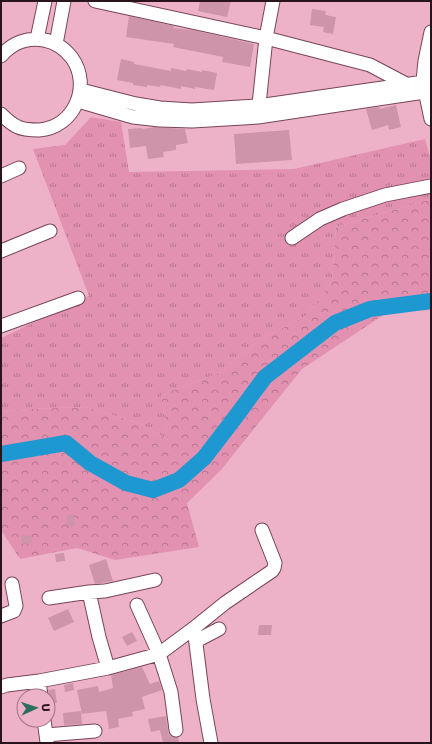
<svg xmlns="http://www.w3.org/2000/svg" width="432" height="744" font-family="'Golos Text',sans-serif">
  <defs>
    <pattern id="grass-tufts" width="24" height="20" patternUnits="userSpaceOnUse"><rect width="24" height="20" fill="#e291b1"/><path d="M3 7l-1-3M5 7V3M7 7l1-3M15 17l-1-3M17 17v-4M19 17l1-3" fill="none" stroke="#b7758f"/></pattern>
    <pattern id="forest-crowns" width="20" height="18" patternUnits="userSpaceOnUse"><rect width="20" height="18" fill="#e291b1"/><path d="M2 6a3 3 0 1 1 6 0M12 15a3 3 0 1 1 6 0" fill="none" stroke="#b7758f"/></pattern>
  </defs>
  <rect width="100%" height="100%" fill="#eeb2c8"/>
  <path fill="url(#grass-tufts)" d="M 91,117 L 121,122 L 129,172 L 294,169 L 425,139 L 431,160 L 431,199 L 336,227 L 332,282 L 307,315 L 257,342 L 219,373 L 161,395 L 168,440 L 139,423 L 86,407 L 28,409 L 1,412 L 1,338 L 89,296 L 33,149 L 65,145 Z"/>
  <path fill="url(#forest-crowns)" d="M 431,199 L 431,310 L 388,312 L 302,369 L 221,470 L 187,503 L 199,547 L 115,560 L 77,548 L 20,559 L 1,530 L 1,412 L 28,409 L 86,407 L 139,423 L 168,440 L 161,395 L 219,373 L 257,342 L 307,315 L 332,282 L 336,227 Z"/>
  <g fill="none" stroke-linecap="round" stroke-linejoin="round">
    <path stroke="#1e98d0" stroke-width="16" d="M 1,454 L 66,443 L 90,463 L 126,483 L 153,490 L 179,480 L 204,458 L 234,419 L 265,377 L 335,323 L 370,309 L 431,301"/>
  </g>
  <path fill="#ce94aa" d="M 200,1 L 231,1 L 227,17 L 198,11 Z
    M 312,9 L 326,11 L 325,15 L 336,17 L 333,34 L 323,32 L 324,27 L 310,25 Z
    M 129,16 L 174,26 L 173,28 L 193,30 L 254,44 L 250,67 L 222,62 L 223,57 L 173,47 L 174,44 L 126,37 Z
    M 121,59 L 134,62 L 134,64 L 171,71 L 171,68 L 186,71 L 187,69 L 202,72 L 202,70 L 217,73 L 214,90 L 195,87 L 195,89 L 181,86 L 181,89 L 161,85 L 160,87 L 147,85 L 147,87 L 133,85 L 133,83 L 117,80 Z
    M 396,105 L 401,127 L 389,130 L 388,125 L 372,130 L 366,109 L 379,107 L 380,109 Z
    M 155,127 L 185,129 L 188,143 L 176,145 L 176,150 L 163,152 L 164,157 L 148,159 L 146,146 L 130,148 L 128,129 L 142,128 L 142,129 Z
    M 289,130 L 292,160 L 236,164 L 234,134 Z
    M 73,514 L 75,526 L 68,527 L 66,516 Z
    M 31,535 L 32,543 L 22,544 L 21,536 Z
    M 64,553 L 65,561 L 56,562 L 55,554 Z
    M 106,559 L 113,581 L 95,584 L 89,565 Z
    M 68,609 L 74,622 L 54,631 L 48,618 Z
    M 259,625 L 272,625 L 271,635 L 258,635 Z
    M 132,632 L 137,641 L 127,646 L 122,637 Z
    M 142,667 L 150,684 L 159,681 L 162,690 L 142,697 L 145,709 L 132,712 L 133,716 L 118,719 L 119,727 L 109,729 L 106,711 L 82,714 L 77,690 L 98,686 L 99,692 L 113,688 L 111,675 Z
    M 73,683 L 74,690 L 65,692 L 64,685 Z
    M 55,689 L 57,703 L 48,704 L 49,695 L 48,690 Z
    M 81,711 L 82,724 L 64,725 L 63,713 Z
    M 166,716 L 168,731 L 169,735 L 173,737 L 178,737 L 179,743 L 163,743 L 160,730 L 151,732 L 148,719 Z"/>
  <g fill="none" stroke-linecap="round" stroke-linejoin="round">
    <defs>
      <path id="minor" d="M 95,1 L 266,38 L 370,65 L 406,84
        M 431,32 L 425,61 L 423,81 L 431,119
        M 37,39 L 45,1
        M 56,44 L 64,1
        M 1,56 C 12,43 27,37 44,40 C 55,42 65,49 72,58 C 92,86 74,128 39,130 C 31,130 24,130 18,127 C 11,124 6,119 1,114
        M 81,90 L 136,104 L 160,108 L 192,110 L 258,106 L 431,81
        M 78,101 L 133,117 L 160,120 L 192,121 L 258,117 L 431,91
        M 258,114 L 266,38 L 273,1
        M 1,176 L 19,168
        M 292,238 L 320,219 L 343,209 L 385,195 L 431,186
        M 1,251 L 50,231
        M 1,326 L 78,298
        M 89,592 L 105,591 L 155,580
        M 49,598 L 89,592 L 99,637 L 108,668
        M 137,605 L 159,654 L 171,692 L 176,730
        M 1,616 L 14,611 L 16,606 L 12,584
        M 194,628 L 203,699 L 211,743
        M 196,641 L 219,629
        M 39,681 L 41,696
        M 1,687 L 7,685 L 39,681 L 108,668 L 159,654 L 194,628 L 225,603 L 272,571 L 274,568 L 275,563 L 262,530
        M 44,720 L 47,742
        M 46,735 L 95,731"/>
    </defs>
    <use href="#minor" stroke="#784459" stroke-width="15"/>
    <use href="#minor" stroke="#fff" stroke-width="13"/>
  </g>
  <rect width="432" height="744" fill="none" stroke="#29141c" stroke-width="4"/>
  <g transform="translate(36 708) rotate(87)"><circle r="19" fill="#eeb2c8" stroke="#9f7383"/>
  <path d="M0-3L7 15L0 10L-7 15Z" fill="#2d6f5f"/>
  <text y="-6" font-size="11" font-weight="bold" text-anchor="middle" fill="#29141c">U</text>
  </g>
</svg>
